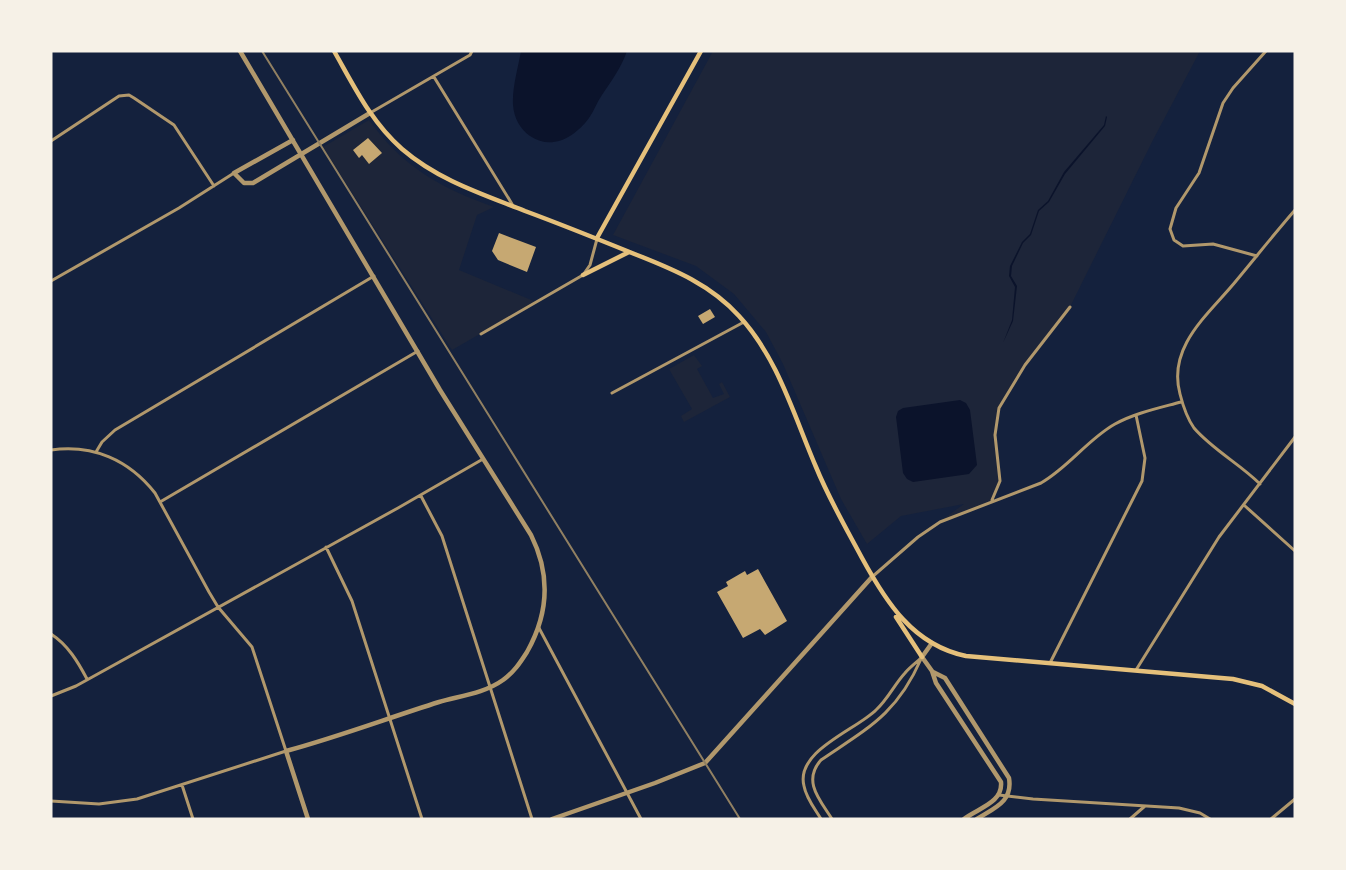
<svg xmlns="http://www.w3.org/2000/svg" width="1346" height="870" font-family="Karla,sans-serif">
  <rect width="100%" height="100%" fill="#14213d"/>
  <path fill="#1d2539" d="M 713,51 L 1200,51 L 1153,140 L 1070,307 L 1025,365 L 1003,399 L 995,425 L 999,487 L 991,502 L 940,522 L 918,537 L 964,504 L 901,516 L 867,544 L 841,499 L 783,364 L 766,332 L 734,294 L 696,266 L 613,235 Z
    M 369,120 C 404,168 439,187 494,207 L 477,215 L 459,270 L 536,302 L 452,350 L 323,147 Z
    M 694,355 L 702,366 L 697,369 L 713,398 L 724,394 L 719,384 L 722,382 L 730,397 L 684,422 L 681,416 L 692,409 L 669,369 Z"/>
  <path fill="#0b132b" d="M 521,51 L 627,51 C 621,68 612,80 602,95 C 597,102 594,111 589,118 C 575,137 552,151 530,136 C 520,129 514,118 513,105 C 512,88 518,68 521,51 Z
    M 1106,116 L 1107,117 L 1105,126 L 1065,174 L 1049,202 L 1039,211 L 1031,235 L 1023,243 L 1012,266 L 1011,276 L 1017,286 L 1013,321 L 1003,343 L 1012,320 L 1015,287 L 1009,276 L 1010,266 L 1022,242 L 1030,234 L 1038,210 L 1048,201 L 1064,172 L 1104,125 Z
    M 960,400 L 966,403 L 970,410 L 977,465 L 969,474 L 913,482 L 907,479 L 903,473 L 896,417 L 898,411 L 903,408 Z"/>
  <path fill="#c6a872" d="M 368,138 L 382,153 L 369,164 L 362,155 L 359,158 L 353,150 Z
    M 499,233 L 536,247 L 527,272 L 498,260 L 492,251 Z
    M 710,309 L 715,317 L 703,324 L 698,316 Z
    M 758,569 L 787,621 L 765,635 L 760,629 L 743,638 L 717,592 L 728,586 L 726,582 L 745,571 L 747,575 Z"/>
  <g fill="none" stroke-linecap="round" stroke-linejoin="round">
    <path stroke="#b1986c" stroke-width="3" d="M 434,77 L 512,204
      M 370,113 L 470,55 L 472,51
      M 51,141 L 119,96 L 129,95 L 134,98 L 174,125 L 214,186
      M 1257,256 L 1213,244 L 1183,246 L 1174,240 L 1170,229 L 1176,208 L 1199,173 L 1223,103 L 1233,88 L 1266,51
      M 51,281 L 179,208 L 234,173
      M 481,334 L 583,275 L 590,265 L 597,239
      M 612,393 L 744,322
      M 51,450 C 93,444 129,460 155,493 L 209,592 L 218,607 L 252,647 L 286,751 L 137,799 L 99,804 L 51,801
      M 96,452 L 102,442 L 115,430 L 374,276
      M 1260,484 C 1240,464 1213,450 1194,428 C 1187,418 1183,406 1180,394 C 1167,346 1209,314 1236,281 C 1256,257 1275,233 1295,210
      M 421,496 L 442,536 L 532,819
      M 992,500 L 1000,481 L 995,435 L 999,408 L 1025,365 L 1070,307
      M 160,502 L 418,351
      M 1245,506 L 1295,551
      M 326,547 L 352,601 L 422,819
      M 872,577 L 918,537 L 940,522 L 1041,483 C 1069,467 1088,439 1115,424 C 1135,413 1159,408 1181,402
      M 539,628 L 641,819
      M 51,634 C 68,645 78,662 87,679
      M 1050,663 L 1142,481 L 1145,458 L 1136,415
      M 1136,670 L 1219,537 L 1295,437
      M 51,696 L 76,686 L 398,508 L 483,459
      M 182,785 L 193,819
      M 999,795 L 1033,799 L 1179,808 L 1200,813 L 1210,819
      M 821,819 C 815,809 806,798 804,786 C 795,751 856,730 876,710 C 888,699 894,685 905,673 C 910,667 916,663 922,657
      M 832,819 C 820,800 802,781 821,760 C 868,728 897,714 921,659
      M 1130,819 L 1145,806
      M 1271,819 L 1295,799"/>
    <path stroke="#b1986c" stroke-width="4.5" d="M 240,51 L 440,390 L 531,535 C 551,575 549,613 527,652 C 520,663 514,672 503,680 C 485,693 460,696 439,702 C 388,718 338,737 286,751 L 308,819
      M 293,140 L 234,173 L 244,183 L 253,183 L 370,113
      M 932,643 L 922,657 L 932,671 L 936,683 L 1001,782 C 1003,803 978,808 964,819
      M 933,672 L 945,678 L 1009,778 C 1013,802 994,808 977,819
      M 552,819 L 655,783 L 705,763 L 872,577"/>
    <path stroke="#e5c07b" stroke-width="4.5" d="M 334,51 C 354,86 371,122 402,149 C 438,180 482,194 525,211 C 563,225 600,240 637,255 C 675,270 711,285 739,316 C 778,358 794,416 816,467 C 829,499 846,528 862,558 C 886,602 913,645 966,656 L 1233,679 L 1262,686 L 1295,704
      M 597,238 L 701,51
      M 583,275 L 629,252
      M 896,617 L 922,657"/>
    <path stroke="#918062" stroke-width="2" d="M 262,51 L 740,819"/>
  </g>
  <rect width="1346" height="870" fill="none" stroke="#f6f1e7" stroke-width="105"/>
</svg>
